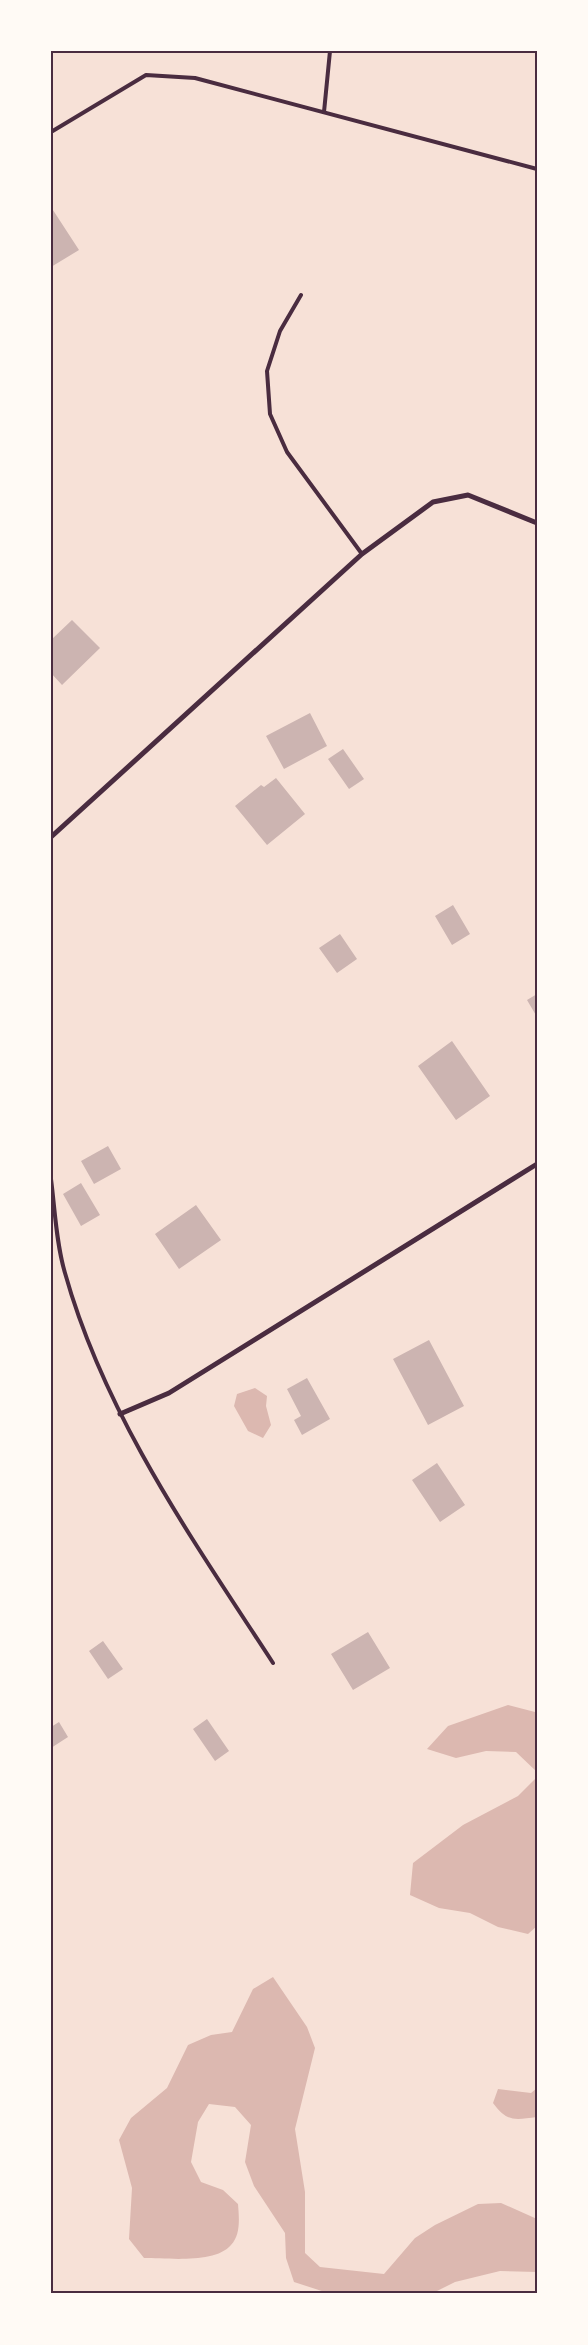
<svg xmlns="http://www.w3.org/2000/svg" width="588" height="2345" font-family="'DejaVu Sans',sans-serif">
  <rect width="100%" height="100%" fill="#f7e1d7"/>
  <path fill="#dcb8b0" d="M 255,1388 L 267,1396 L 266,1406 L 271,1425 L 263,1438 L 248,1431 L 234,1406 L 237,1394 Z
    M 508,1705 L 535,1712 L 537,1719 L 537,1772 L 516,1752 L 486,1751 L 456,1758 L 427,1749 L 448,1726 Z
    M 537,1777 L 537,1926 L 528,1934 L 498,1927 L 470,1913 L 439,1908 L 410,1895 L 413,1863 L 463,1825 L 518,1796 Z
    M 273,1977 L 307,2027 L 315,2048 L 295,2129 L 305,2192 L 305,2253 L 320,2267 L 384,2274 L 415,2238 L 435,2225 L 478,2204 L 501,2203 L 537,2219 L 537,2272 L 500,2271 L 455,2282 L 431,2294 L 331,2294 L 294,2282 L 286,2258 L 285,2233 L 254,2186 L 245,2162 L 251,2125 L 235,2107 L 209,2104 L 198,2122 L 191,2162 L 201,2182 L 223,2190 L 238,2204 C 239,2217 241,2235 231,2245 C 215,2264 167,2258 144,2258 L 129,2239 L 132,2188 L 119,2140 L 131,2118 L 167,2088 L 188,2045 L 211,2035 L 232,2032 L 253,1989 Z
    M 537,2088 L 537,2117 C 514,2120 507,2122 493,2103 L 498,2089 L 531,2093 Z"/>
  <path fill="#ccb4b1" d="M 51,207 L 79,250 L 51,267 Z
    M 72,620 L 100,648 L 62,685 L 51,673 L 51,640 Z
    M 310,713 L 327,746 L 284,769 L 266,736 Z
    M 343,749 L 364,779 L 349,789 L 328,759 Z
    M 276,778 L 305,814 L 267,845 L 235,806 L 261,785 L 264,787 Z
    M 453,905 L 470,934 L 452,945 L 435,916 Z
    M 340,934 L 357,959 L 337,973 L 319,948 Z
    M 537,994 L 537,1017 L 527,1000 Z
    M 452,1041 L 490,1096 L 456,1120 L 418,1066 Z
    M 108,1146 L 121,1169 L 94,1184 L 81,1161 Z
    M 81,1183 L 100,1215 L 81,1226 L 63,1194 Z
    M 196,1205 L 221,1240 L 179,1269 L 155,1234 Z
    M 429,1340 L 464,1406 L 428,1425 L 393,1359 Z
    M 307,1378 L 330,1419 L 302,1435 L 294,1420 L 301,1416 L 287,1389 Z
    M 437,1463 L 465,1505 L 440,1522 L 412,1480 Z
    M 368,1632 L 390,1668 L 353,1690 L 331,1654 Z
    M 103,1641 L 123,1669 L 108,1679 L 89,1651 Z
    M 207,1719 L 229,1751 L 215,1761 L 193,1729 Z
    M 59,1722 L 68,1737 L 51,1748 L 51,1727 Z"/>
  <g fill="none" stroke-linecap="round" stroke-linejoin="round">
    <path stroke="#4a2c40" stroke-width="4" d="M 324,112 L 330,51
      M 51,132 L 146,75 L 195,78 L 537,169
      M 301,295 L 280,331 L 267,371 L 270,414 L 287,452 L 362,554
      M 51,1179 C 55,1209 56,1243 65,1273 C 105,1416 193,1540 273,1663"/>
    <path stroke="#4a2c40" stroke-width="5" d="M 51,837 L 362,554 L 433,502 L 468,495 L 537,523
      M 120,1414 L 169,1393 L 537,1164"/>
  </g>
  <rect width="588" height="2345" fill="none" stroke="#fffaf5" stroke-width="105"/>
  <rect x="52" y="52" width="484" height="2240" fill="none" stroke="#4a2c40" stroke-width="2"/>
</svg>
